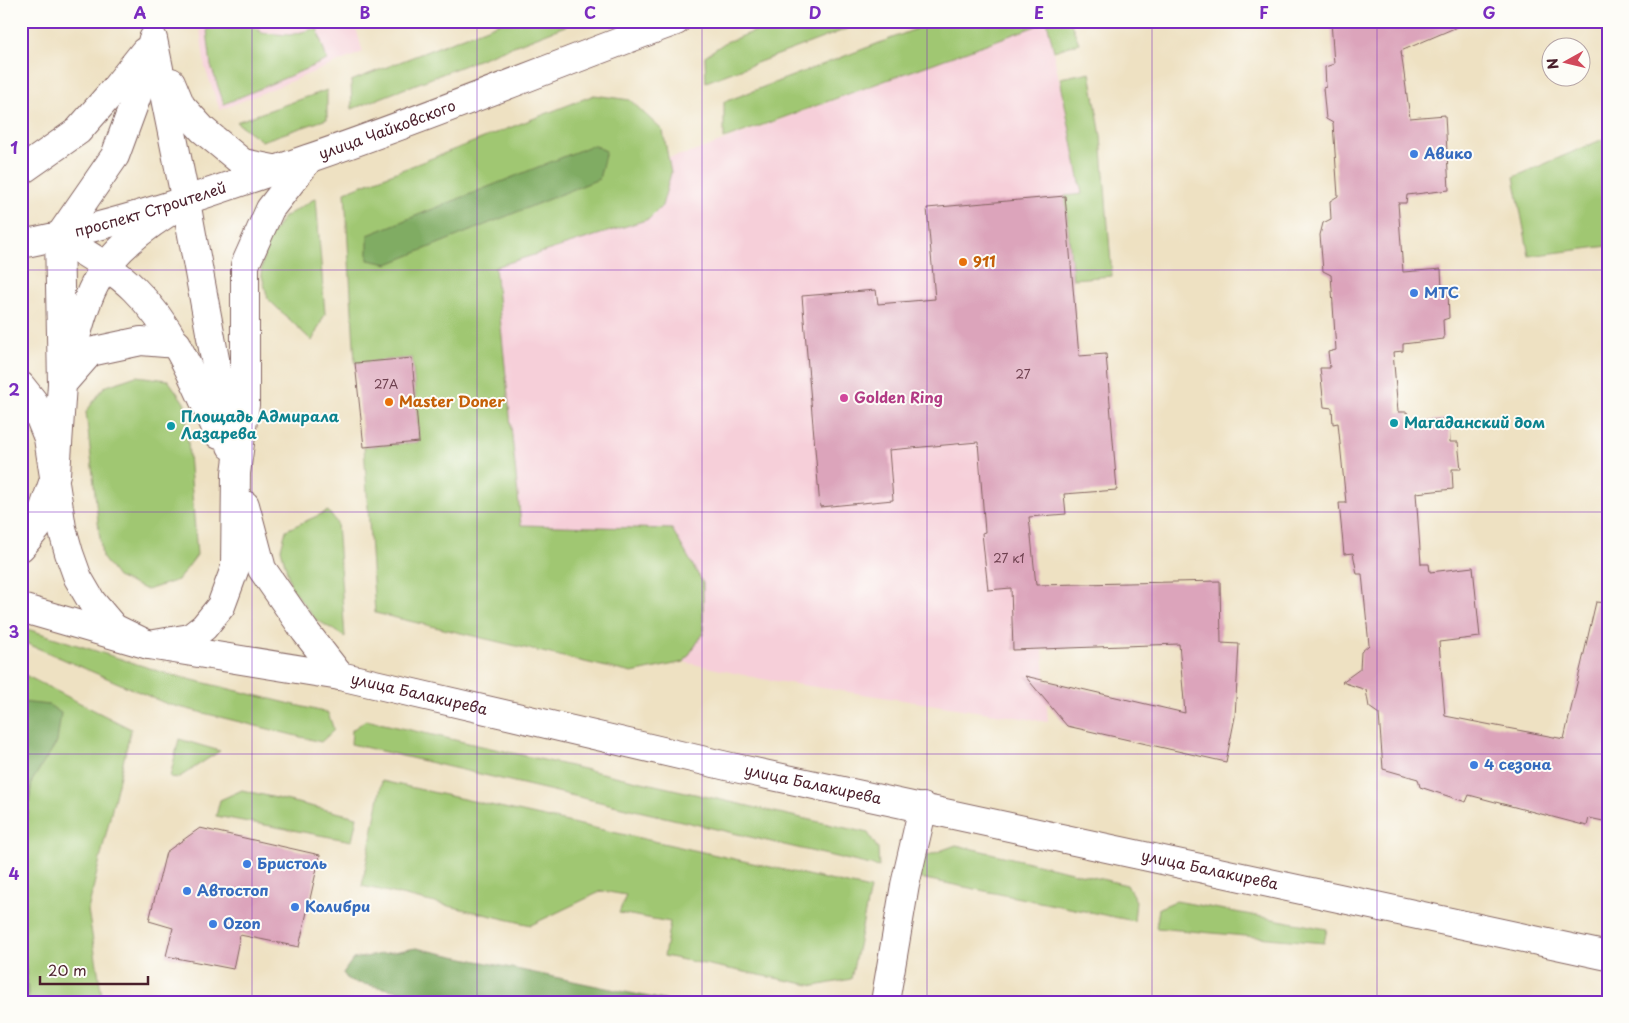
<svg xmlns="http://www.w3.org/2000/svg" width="1629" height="1023" font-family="'Playpen Sans',sans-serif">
  <rect width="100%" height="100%" fill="#fdfcf7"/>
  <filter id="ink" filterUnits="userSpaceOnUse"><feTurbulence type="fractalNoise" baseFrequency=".02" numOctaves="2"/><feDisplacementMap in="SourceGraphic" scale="10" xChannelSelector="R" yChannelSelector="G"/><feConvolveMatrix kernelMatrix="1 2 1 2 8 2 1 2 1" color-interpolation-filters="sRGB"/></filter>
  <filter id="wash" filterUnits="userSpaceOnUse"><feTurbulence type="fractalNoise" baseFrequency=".0096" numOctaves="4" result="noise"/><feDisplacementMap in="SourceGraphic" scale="20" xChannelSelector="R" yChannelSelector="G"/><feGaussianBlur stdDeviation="1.12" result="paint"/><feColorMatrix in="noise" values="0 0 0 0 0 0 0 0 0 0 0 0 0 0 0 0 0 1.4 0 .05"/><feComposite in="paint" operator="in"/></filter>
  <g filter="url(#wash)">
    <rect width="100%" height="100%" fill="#eee1c2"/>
    <path fill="#f6cfd9" d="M 199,21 L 354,21 L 363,52 L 220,110 L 205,68 Z
      M 1047,22 L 1083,194 L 1065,196 L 1079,356 L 1106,354 L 1117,490 L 1064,494 L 1066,514 L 1029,518 L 1011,588 L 1013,651 L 1043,649 L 1048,722 L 762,679 L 684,662 L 703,634 L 672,529 L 521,525 L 495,266 L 649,219 L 671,173 L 668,158 L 693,152 Z"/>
    <path fill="#a0c772" stroke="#75734e" d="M 206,21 L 248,21 L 262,33 L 290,35 L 317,28 L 327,60 L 224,104 L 211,66 Z
      M 505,21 L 578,21 L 352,109 L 351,81 Z
      M 783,21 L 868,21 L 706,82 L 705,56 L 726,42 Z
      M 937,21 L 1070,21 L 1079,43 L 1054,51 L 1047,22 L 724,139 L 724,102 Z
      M 1090,72 L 1101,136 L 1112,276 L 1073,279 L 1065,196 L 1082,194 L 1060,78 Z
      M 327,90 L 327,119 L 262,141 L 236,122 Z
      M 594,95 L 630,100 L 663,131 L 671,173 L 662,206 L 649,219 L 495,267 L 521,525 L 672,529 L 703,583 L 703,634 L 684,662 L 632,673 L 375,613 L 364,447 L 419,442 L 412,358 L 355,363 L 345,192 Z
      M 1608,137 L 1608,246 L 1529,256 L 1514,177 Z
      M 316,198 L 325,314 L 312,341 L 268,299 L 261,272 L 266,242 L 284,217 Z
      M 136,376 L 168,380 L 185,404 L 197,555 L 178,580 L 147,590 L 117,577 L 102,557 L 86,412 L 104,387 Z
      M 21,419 L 23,421 L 25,497 L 21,504 Z
      M 328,511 L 337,523 L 345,637 L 314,618 L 291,587 L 281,549 L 286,530 Z
      M 21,627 L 168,674 L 328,713 L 334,730 L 321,742 L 167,704 L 21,641 Z
      M 21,673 L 131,729 L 88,910 L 103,1002 L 21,1002 Z
      M 366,720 L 868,833 L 878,849 L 879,867 L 351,744 L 352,730 Z
      M 179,739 L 220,751 L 178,778 L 170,777 Z
      M 382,781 L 870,889 L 851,979 L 815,986 L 664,956 L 670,922 L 619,913 L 626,895 L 602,891 L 531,925 L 362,886 Z
      M 242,790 L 357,817 L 352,841 L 216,816 L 220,800 Z
      M 956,845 L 1127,885 L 1136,901 L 1134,921 L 915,877 L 921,858 Z
      M 1176,901 L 1327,929 L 1324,943 L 1156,928 L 1159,908 Z"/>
    <path fill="#80ac64" stroke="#656648" d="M 593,145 L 606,151 L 599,179 L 388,264 L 368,260 L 368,235 Z
      M 21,702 L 49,705 L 61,713 L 57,742 L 32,781 L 26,827 L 21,837 Z
      M 21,915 L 29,1002 L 21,1002 Z
      M 416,948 L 673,1002 L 451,1002 L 349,981 L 343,973 L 353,959 Z"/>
    <g id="blocks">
      <path fill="#dca4bb" d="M 1331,21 L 1471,21 L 1401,51 L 1410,118 L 1445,115 L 1449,190 L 1407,195 L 1406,203 L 1398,203 L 1403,272 L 1441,269 L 1442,290 L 1448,290 L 1449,318 L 1443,320 L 1444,339 L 1403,344 L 1403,351 L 1393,352 L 1398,412 L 1407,412 L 1409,422 L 1449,419 L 1450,442 L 1458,442 L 1461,469 L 1452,469 L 1453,489 L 1416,493 L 1421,564 L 1429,564 L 1430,572 L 1473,567 L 1480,637 L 1439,642 L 1445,716 L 1564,739 L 1596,602 L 1608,603 L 1608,822 L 1589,818 L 1587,826 L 1469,795 L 1466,802 L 1420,787 L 1418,779 L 1383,769 L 1379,714 L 1369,707 L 1366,690 L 1342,682 L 1360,669 L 1361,652 L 1369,645 L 1362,574 L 1357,574 L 1353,553 L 1344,554 L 1339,503 L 1346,503 L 1338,423 L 1333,424 L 1332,408 L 1324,407 L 1320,368 L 1330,368 L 1328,352 L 1336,350 L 1331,275 L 1323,271 L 1320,235 L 1323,223 L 1331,219 L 1330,201 L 1338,196 L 1333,123 L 1326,119 L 1323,88 L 1326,87 L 1325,67 L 1334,64 Z
        M 1065,196 L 1079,356 L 1106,354 L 1117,490 L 1064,494 L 1066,514 L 1029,517 L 1036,585 L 1220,581 L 1221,643 L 1239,644 L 1235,717 L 1226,762 L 1067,726 L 1025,676 L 1185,713 L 1179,644 L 1013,650 L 1011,588 L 988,590 L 982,533 L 985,532 L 978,442 L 889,450 L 893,500 L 820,507 L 802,296 L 876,290 L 878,304 L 935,299 L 927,208 Z
        M 412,358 L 419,442 L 364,447 L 355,363 Z
        M 200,828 L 320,855 L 299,947 L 240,935 L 233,969 L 166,956 L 173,928 L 149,921 L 166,852 Z"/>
    </g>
  </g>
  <g filter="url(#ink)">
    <use href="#blocks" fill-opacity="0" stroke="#836360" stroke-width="1"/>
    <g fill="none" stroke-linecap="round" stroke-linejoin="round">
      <defs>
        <path id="street" d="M 885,1002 L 905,885 L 923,807"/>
        <g id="secondary">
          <path d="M 153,39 L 186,202 L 231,446"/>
          <path d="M 171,82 L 181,106 L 203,130 L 243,163 L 278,170"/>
          <path d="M 21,171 L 78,131 L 113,91 L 144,52"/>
          <path d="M 59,237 C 84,253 113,268 134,289 C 175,329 196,384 219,435"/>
          <path id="s1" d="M 21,244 C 119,225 213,192 307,159 C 431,117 552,66 676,21"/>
          <path d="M 68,366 C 76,339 82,309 95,284 C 110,254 138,232 166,214"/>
          <path d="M 62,384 L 59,237 L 115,156 L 137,96 L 152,42"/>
          <path d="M 21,386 L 33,401 L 48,438 L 62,528 L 69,553 L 78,578 L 92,602 L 114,628 L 149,645 L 190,638 L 204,627 L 221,606 L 235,568 L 236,473 L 245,405 L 245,265 L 270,209 L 309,159"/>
          <path d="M 245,505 L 262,569 L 305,631 L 340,676"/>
          <path d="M 21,547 L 37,528 L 56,474 L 62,384 L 90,352 L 141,341 L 177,344"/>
          <path id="s2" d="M 21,608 L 149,645 L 340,676 L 731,767 L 1608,956"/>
        </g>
      </defs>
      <use href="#street" stroke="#836360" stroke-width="30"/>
      <use href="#secondary" stroke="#836360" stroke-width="30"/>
      <use href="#street" stroke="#fff" stroke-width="28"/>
      <use href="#secondary" stroke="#fff" stroke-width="28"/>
    </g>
  </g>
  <path fill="none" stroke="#7b2cbf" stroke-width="1" stroke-opacity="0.55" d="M 252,21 L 252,1002M 477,21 L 477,1002M 702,21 L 702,1002M 927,21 L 927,1002M 1152,21 L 1152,1002M 1377,21 L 1377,1002M 21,270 L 1608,270M 21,512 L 1608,512M 21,754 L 1608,754"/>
  <g fill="#3f7fe0" stroke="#fdfcf7" stroke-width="2">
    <circle cx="1414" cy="154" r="5"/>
    <circle cx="1414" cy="293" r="5"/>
    <circle cx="1474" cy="765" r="5"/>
    <circle cx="247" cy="864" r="5"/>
    <circle cx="187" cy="891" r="5"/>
    <circle cx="295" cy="907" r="5"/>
    <circle cx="213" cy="924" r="5"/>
  </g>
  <g fill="#e8710a" stroke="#fdfcf7" stroke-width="2">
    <circle cx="963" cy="262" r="5"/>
    <circle cx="389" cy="402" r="5"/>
  </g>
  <circle fill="#d1479c" stroke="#fdfcf7" stroke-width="2" cx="844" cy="398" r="5"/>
  <g fill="#0f9aa8" stroke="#fdfcf7" stroke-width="2">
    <circle cx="1394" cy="423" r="5"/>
    <circle cx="171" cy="426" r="5"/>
  </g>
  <g text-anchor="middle" stroke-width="4" stroke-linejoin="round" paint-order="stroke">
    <g font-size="12" fill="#6e404f">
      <text x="1023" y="379">27</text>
      <text x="386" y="389">27А</text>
      <text x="1009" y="563">27 к1</text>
    </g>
    <g font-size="15" fill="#4a1f2b" stroke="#fdfcf7">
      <text dy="5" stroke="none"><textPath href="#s1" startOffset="384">улица Чайковского</textPath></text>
      <text dy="5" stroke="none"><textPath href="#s1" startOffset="134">проспект Строителей</textPath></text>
      <text dy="5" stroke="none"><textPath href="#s2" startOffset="408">улица Балакирева</textPath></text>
      <text dy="5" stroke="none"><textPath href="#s2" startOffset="812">улица Балакирева</textPath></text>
      <text dy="5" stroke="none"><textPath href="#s2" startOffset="1218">улица Балакирева</textPath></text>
    </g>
    <g font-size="15" font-weight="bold" fill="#366cbe" stroke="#fdfcf7" text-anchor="start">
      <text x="1424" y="159">Авико</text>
      <text x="1424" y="298">МТС</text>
      <text x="1484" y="770">4 сезона</text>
      <text x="257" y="869">Бристоль</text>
      <text x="197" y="896">Автостоп</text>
      <text x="305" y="912">Колибри</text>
      <text x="223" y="929">Ozon</text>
    </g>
    <g font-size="15" font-weight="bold" fill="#c56008" stroke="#fdfcf7" text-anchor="start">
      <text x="973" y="267">911</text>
      <text x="399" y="407">Master Doner</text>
    </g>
    <g font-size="15" font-weight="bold" fill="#b23c85" stroke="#fdfcf7" text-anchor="start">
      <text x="854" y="403">Golden Ring</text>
    </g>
    <g font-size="15" font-weight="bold" fill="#0d838f" stroke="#fdfcf7" text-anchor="start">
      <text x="181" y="422">Площадь Адмирала<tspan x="181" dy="17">Лазарева</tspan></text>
      <text x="1404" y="428">Магаданский дом</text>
    </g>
  </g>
  <rect width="1629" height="1023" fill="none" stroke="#fdfcf7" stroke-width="55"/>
  <g transform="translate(1566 62) rotate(262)"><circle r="24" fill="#fdfcf7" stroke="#b5a4a5"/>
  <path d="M0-4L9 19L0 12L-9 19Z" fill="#d1495b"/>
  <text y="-8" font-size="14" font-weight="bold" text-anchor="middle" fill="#4a1f2b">N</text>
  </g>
  <path d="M40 976v8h108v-8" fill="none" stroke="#4a1f2b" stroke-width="2.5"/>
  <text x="48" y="976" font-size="15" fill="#4a1f2b" stroke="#fdfcf7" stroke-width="4" paint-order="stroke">20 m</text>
  <rect x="28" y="28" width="1574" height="968" fill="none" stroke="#7b2cbf" stroke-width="2"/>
  <g font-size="16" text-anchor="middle" font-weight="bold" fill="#7b2cbf">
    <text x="140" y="19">A</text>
    <text x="365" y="19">B</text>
    <text x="590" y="19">C</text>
    <text x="815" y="19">D</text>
    <text x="1039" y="19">E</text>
    <text x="1264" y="19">F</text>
    <text x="1489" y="19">G</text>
    <text x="14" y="154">1</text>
    <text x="14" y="396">2</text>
    <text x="14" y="638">3</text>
    <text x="14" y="880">4</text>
  </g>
</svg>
